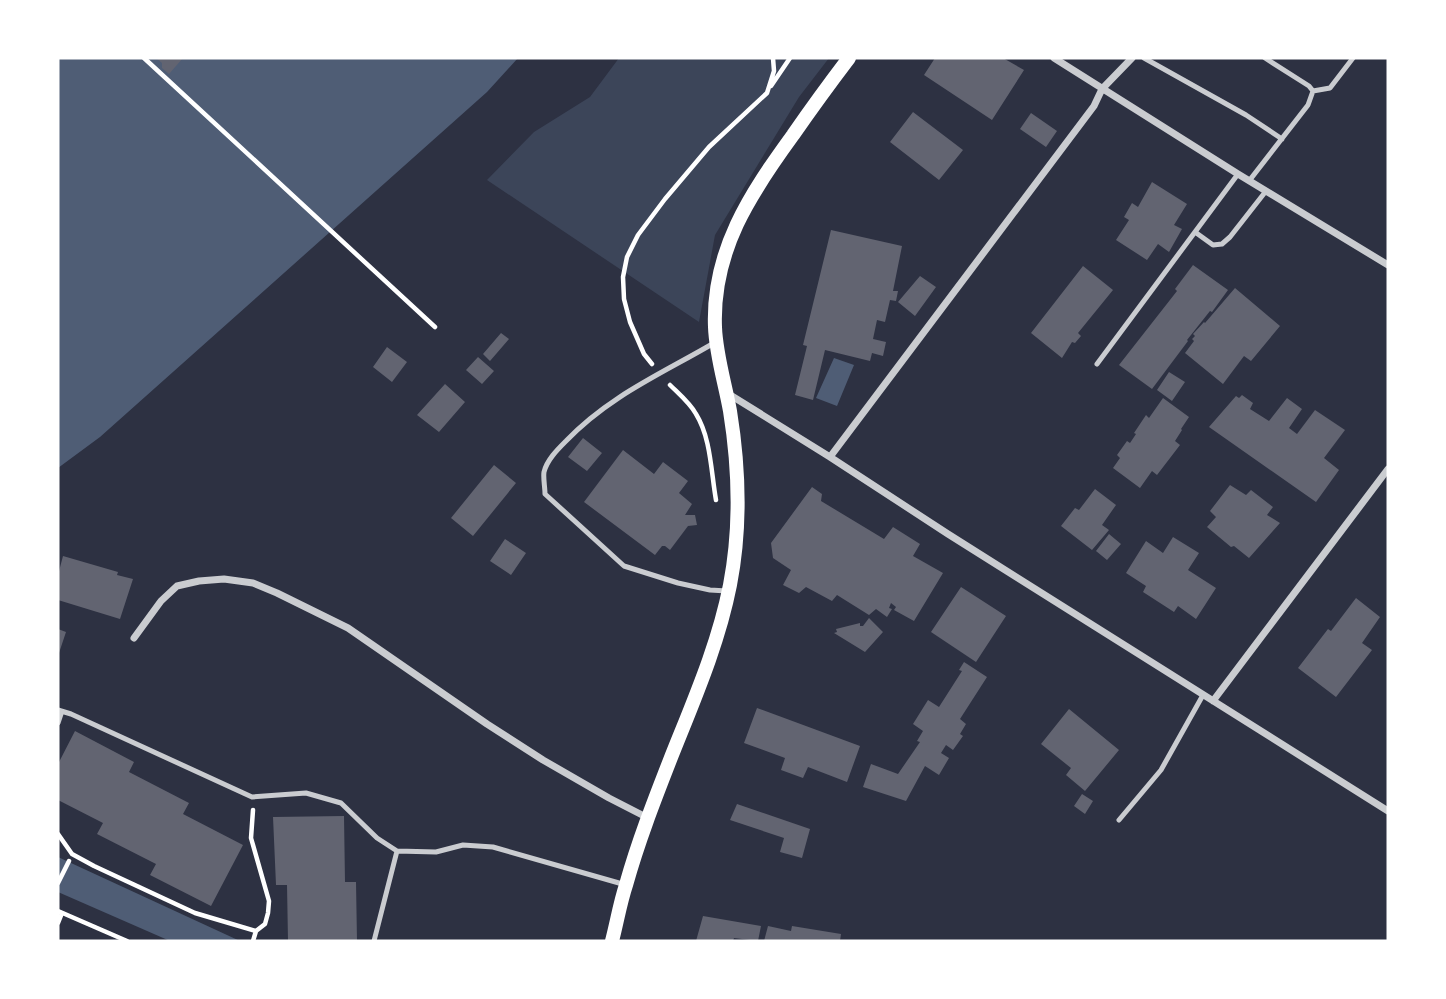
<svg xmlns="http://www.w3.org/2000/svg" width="1446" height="999" font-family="'Golos Text',sans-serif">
  <rect width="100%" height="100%" fill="#2d3142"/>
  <path fill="#3c4559" d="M 619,58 L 829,58 L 799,97 L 715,235 L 699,322 L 487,180 L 534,132 L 590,97 Z"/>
  <path fill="#4f5d75" d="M 58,58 L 518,58 L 487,92 L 100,437 L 58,468 Z
    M 834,358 L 854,365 L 837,406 L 816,398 Z
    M 58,857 L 240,941 L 170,941 L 58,892 Z"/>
  <path fill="#626471" d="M 156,58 L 183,58 L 169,74 L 162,68 L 162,63 Z
    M 935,58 L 1003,58 L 1024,70 L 992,120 L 924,75 Z
    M 913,112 L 963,150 L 939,180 L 890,142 Z
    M 1031,113 L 1057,131 L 1046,147 L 1020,129 Z
    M 1152,182 L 1187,204 L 1174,225 L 1182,229 L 1169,252 L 1158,244 L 1147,260 L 1116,240 L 1129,220 L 1124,217 L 1132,203 L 1138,207 Z
    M 831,230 L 902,246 L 893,291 L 898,291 L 896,301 L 890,300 L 885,322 L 877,320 L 873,339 L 886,342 L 883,356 L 872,353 L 870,361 L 825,350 L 813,400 L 795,395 L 807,346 L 803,345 Z
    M 1193,265 L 1228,290 L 1212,312 L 1210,311 L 1187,340 L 1188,341 L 1152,389 L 1119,365 L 1177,291 L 1175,289 Z
    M 1083,266 L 1113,290 L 1078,333 L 1081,336 L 1075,343 L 1072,342 L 1062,358 L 1031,333 Z
    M 920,276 L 936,287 L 915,316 L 898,302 Z
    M 1235,288 L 1280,326 L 1251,361 L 1244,356 L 1223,384 L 1185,353 L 1194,341 L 1192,339 L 1195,336 L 1193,334 L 1204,322 L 1205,323 Z
    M 501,333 L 509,339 L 490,361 L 483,354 Z
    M 387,347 L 407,362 L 392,382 L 373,367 Z
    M 478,357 L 494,371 L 482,384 L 466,370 Z
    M 1169,372 L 1185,382 L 1172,401 L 1157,390 Z
    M 445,384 L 465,402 L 439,432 L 417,415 Z
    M 1242,395 L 1253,403 L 1250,409 L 1269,421 L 1287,398 L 1302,409 L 1289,428 L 1297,434 L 1315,410 L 1345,430 L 1324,458 L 1339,470 L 1316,502 L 1209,427 L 1236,396 L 1239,398 Z
    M 1163,398 L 1189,417 L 1181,429 L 1182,430 L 1175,441 L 1180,445 L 1157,475 L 1152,471 L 1140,488 L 1113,468 L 1120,458 L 1117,455 L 1127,441 L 1130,443 L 1136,434 L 1134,433 L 1146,415 L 1149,418 Z
    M 583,438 L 602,453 L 587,471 L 568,457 Z
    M 623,450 L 654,474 L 663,462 L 688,481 L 679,493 L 692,504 L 685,515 L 695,515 L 697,525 L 688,526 L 670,550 L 665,546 L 662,546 L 655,555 L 584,502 Z
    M 494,465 L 516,483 L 473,536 L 451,518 Z
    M 1230,485 L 1246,495 L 1251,490 L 1273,507 L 1267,515 L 1280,523 L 1249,558 L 1234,546 L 1231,547 L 1207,527 L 1216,517 L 1210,511 Z
    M 812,487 L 822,494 L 821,501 L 884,539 L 893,527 L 920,544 L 913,556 L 943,573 L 914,621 L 894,610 L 896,607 L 891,603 L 889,608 L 892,609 L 887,617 L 876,609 L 869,615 L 837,595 L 832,601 L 806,587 L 799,593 L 783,585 L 791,570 L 773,558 L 771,543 Z
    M 1095,489 L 1116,505 L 1102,525 L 1109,530 L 1092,550 L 1061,526 L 1075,508 L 1079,510 Z
    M 1109,534 L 1121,544 L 1107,560 L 1096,551 Z
    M 1173,537 L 1199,553 L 1188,570 L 1216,588 L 1196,619 L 1178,606 L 1174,612 L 1143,592 L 1146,586 L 1126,573 L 1146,541 L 1163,553 Z
    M 505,539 L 526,553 L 511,575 L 490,561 Z
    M 63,556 L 118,572 L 117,575 L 133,579 L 120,619 L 58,600 L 58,575 Z
    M 961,587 L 1006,616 L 976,662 L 931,632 Z
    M 1356,598 L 1380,617 L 1362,643 L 1372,650 L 1336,697 L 1298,668 L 1328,629 L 1331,631 Z
    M 869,618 L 883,632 L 865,652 L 834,633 L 837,632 L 836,629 L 860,623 L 860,626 L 863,626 Z
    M 58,629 L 66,632 L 58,656 Z
    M 964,662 L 987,677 L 960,719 L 966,724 L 960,734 L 963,736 L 953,750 L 946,745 L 941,753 L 949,758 L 939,775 L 925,766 L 906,801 L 863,787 L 871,764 L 898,774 L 920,742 L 917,741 L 923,731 L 913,724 L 928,700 L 939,707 L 962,671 L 959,670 Z
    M 757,708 L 860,746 L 847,782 L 808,767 L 803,778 L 781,770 L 785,758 L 744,743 Z
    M 1069,709 L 1119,750 L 1085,791 L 1066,775 L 1071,768 L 1041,744 Z
    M 75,731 L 134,762 L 129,772 L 189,803 L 183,814 L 243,845 L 211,906 L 150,875 L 156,864 L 97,834 L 103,823 L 58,800 L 58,764 Z
    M 1082,794 L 1093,801 L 1085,814 L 1074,806 Z
    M 737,804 L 810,829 L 802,858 L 780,852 L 784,838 L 730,820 Z
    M 344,816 L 345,882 L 356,882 L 357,941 L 288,941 L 287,885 L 276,885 L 273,817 Z
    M 703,916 L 761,926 L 758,941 L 734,938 L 733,941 L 696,941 Z
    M 768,926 L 791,931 L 792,926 L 841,934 L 840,941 L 764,941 Z"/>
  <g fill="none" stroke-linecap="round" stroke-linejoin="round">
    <path stroke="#fff" stroke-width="4.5" d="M 144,58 L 435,327
      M 771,86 L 790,58
      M 652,364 L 644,354 L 630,322 L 624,299 L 623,277 L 627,257 L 638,235 L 665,199 L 709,147 L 767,93 L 774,71 L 773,58
      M 670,385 C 679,394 690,403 696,414 C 711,438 711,472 716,500
      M 58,834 L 72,854 L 94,866 L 195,913 L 256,931 L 265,924 L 268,913 L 269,901 L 251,838 L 253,810
      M 58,883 L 69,861
      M 58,911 L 127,941
      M 58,923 L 62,913
      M 253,941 L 256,931"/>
    <path stroke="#caccd0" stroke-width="5" d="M 1144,58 L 1246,115 L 1282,139
      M 1265,58 L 1309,86 L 1313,91
      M 1313,91 L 1330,88 L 1353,58
      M 1249,181 L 1308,105 L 1313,91
      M 1195,232 L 1213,245 L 1222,244 L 1230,237 L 1266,191
      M 714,343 C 661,374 609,396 566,441 C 557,450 547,460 544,472 C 543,478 545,487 545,494 L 624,566 L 678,583 L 710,590 L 727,591
      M 1097,364 L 1238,174
      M 58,710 L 71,714 L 252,797 L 306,793 L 341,803 L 377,838 L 397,851 L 436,852 L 463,845 L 493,847 L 626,885
      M 58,723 L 62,711
      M 1119,820 L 1161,770 L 1203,695
      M 374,941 L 397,851"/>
    <path stroke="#caccd0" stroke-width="7" d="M 1054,58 L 1238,174 L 1388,265
      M 727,393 L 830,457 L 948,534 L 1388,811
      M 830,457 L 1094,106 L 1102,89 L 1132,58
      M 134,638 L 161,601 L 177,586 L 199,581 L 224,579 L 253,583 L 277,593 L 348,628 L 487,724 L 543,760 L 609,798 L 648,818
      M 1213,701 L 1388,469"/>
    <path stroke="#fff" stroke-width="14" d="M 612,941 C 617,922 620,903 626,885 C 638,842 654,801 670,760 C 693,702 718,646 730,585 C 741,528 739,467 730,411 C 725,383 716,355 715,327 C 712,251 750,194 793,135 C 811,109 830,83 849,58"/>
  </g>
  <rect width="1446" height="999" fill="none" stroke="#ffffff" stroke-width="119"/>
</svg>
